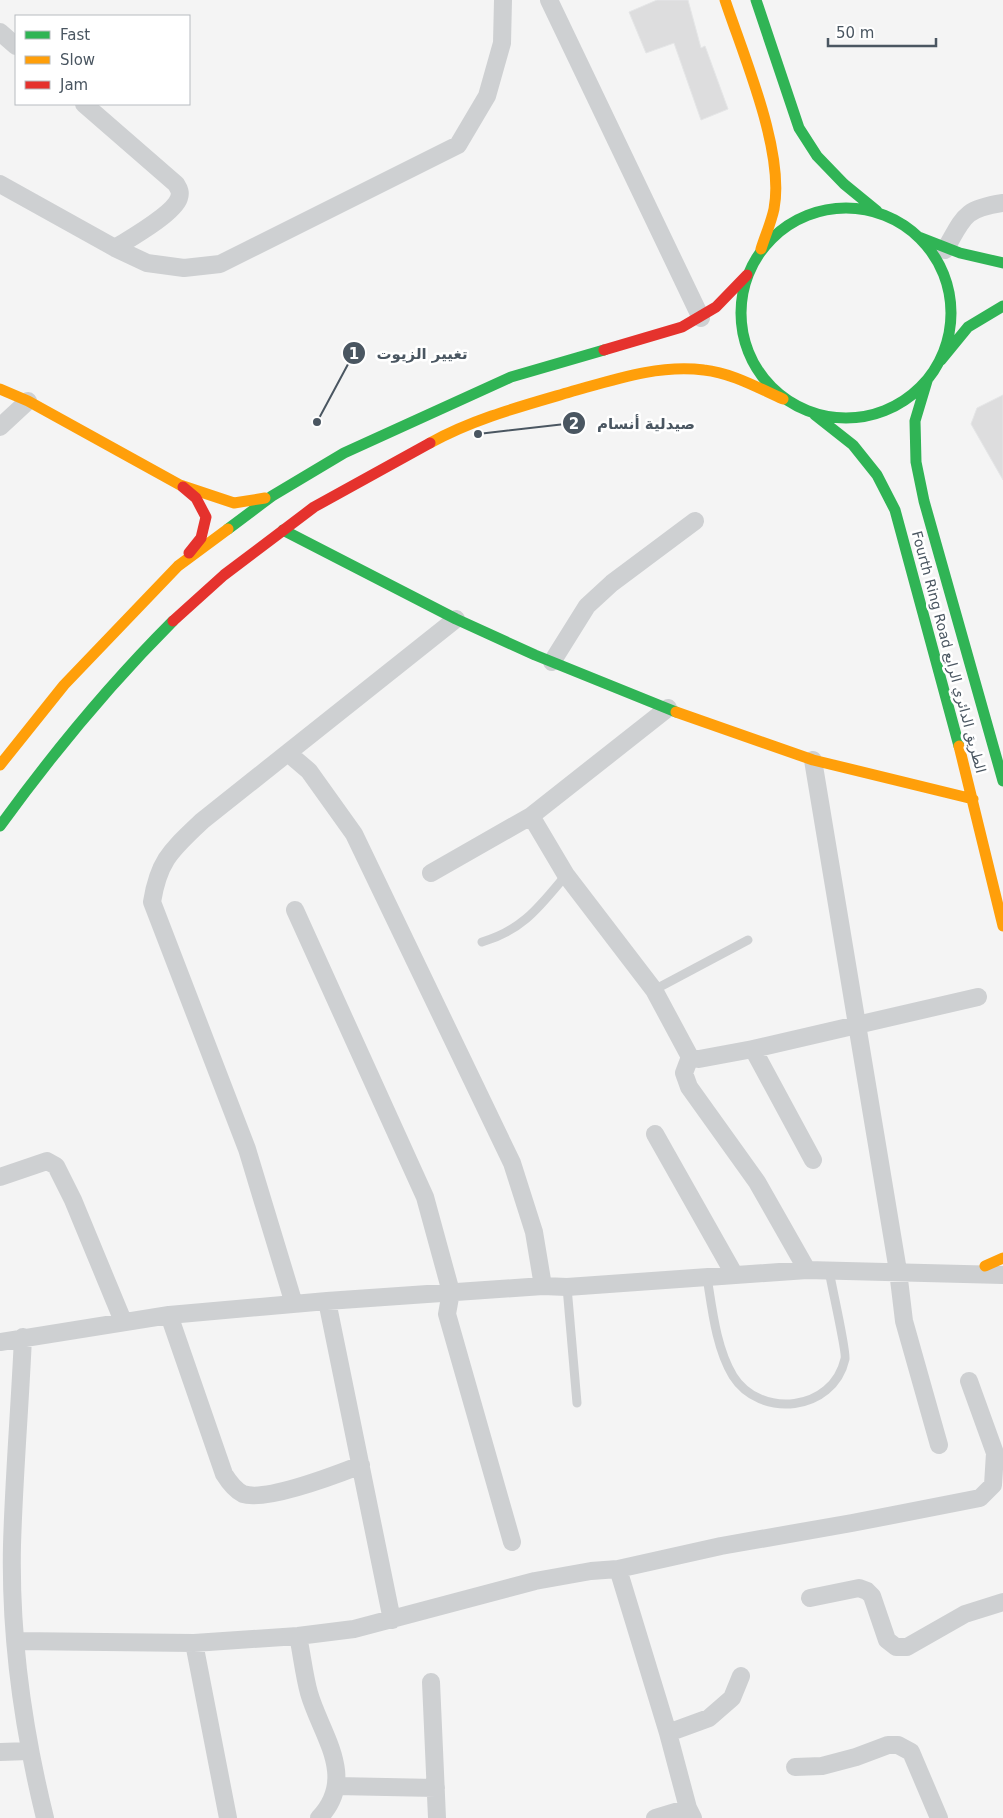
<svg xmlns="http://www.w3.org/2000/svg" width="1003" height="1818" font-family="'DejaVu Sans','Noto Sans Arabic',sans-serif">
  <rect width="100%" height="100%" fill="#f4f4f4"/>
  <path fill="#ddddde" stroke="#e5e6e7" d="M 657,0 L 688,0 L 701,48 L 705,46 L 728,109 L 701,120 L 674,43 L 646,53 L 629,12 Z
    M 1003,395 L 1003,480 L 971,424 L 977,408 Z"/>
  <g fill="none" stroke-linecap="round" stroke-linejoin="round">
    <path stroke="#ced0d2" stroke-width="9" d="M 482,942 C 523,930 540,906 566,875
      M 654,990 L 748,940
      M 707,1277 C 712,1308 716,1348 733,1376 C 760,1419 833,1412 845,1359 C 847,1352 831,1284 829,1270
      M 567,1287 L 577,1403"/>
    <path stroke="#ced0d2" stroke-width="18" d="M 549,0 L 701,318
      M 0,32 L 16,46
      M 84,104 L 176,184 C 179,189 181,192 179,198 C 174,214 129,239 115,248
      M 0,184 L 115,248 L 147,263 L 184,268 L 220,264 L 458,145 L 487,96 L 502,43 L 503,0
      M 945,250 C 964,217 963,209 1003,203
      M 0,427 L 28,401
      M 552,662 L 587,606 L 612,583 L 695,521
      M 288,753 L 309,771 L 354,834 L 512,1163 L 534,1232 L 543,1286
      M 813,760 L 898,1271 L 904,1321 L 939,1445
      M 531,816 L 566,875 L 654,990 L 690,1057 L 699,1059 L 753,1049 L 978,997
      M 431,873 L 531,816 L 668,708
      M 295,910 L 425,1197 L 451,1292 L 447,1314 L 512,1542
      M 753,1049 L 813,1160
      M 690,1057 L 684,1073 L 689,1087 L 757,1182 L 807,1270
      M 655,1134 L 734,1274
      M 0,1177 L 47,1161 L 56,1166 L 73,1200 L 123,1321
      M 327,1301 L 392,1620
      M 294,1304 L 247,1149 L 152,902 C 159,859 172,850 202,821 L 456,619
      M 169,1315 L 224,1474 C 229,1482 235,1490 243,1494 C 266,1502 338,1474 361,1465
      M 23,1337 C 20,1406 14,1475 12,1545 C 10,1637 23,1729 45,1818
      M 0,1342 L 169,1315 L 327,1301 L 543,1286 L 567,1287 L 807,1270 L 1003,1275
      M 618,1569 L 668,1733 L 688,1808 L 693,1818
      M 810,1598 L 859,1588 L 867,1591 L 872,1596 L 887,1640 L 896,1647 L 907,1647 L 965,1614 L 1003,1602
      M 298,1636 C 302,1655 304,1675 309,1693 C 321,1735 358,1777 319,1818
      M 16,1641 L 194,1643 L 298,1636 L 354,1629 L 535,1581 L 591,1571 L 618,1569 L 721,1546 L 852,1523 L 980,1498 L 993,1485 L 995,1453 L 969,1381
      M 194,1643 L 228,1818
      M 431,1682 L 437,1818
      M 668,1733 L 709,1718 L 732,1698 L 741,1676
      M 0,1752 L 29,1751
      M 795,1767 L 822,1766 L 856,1757 L 888,1745 L 898,1745 L 911,1752 L 939,1818
      M 336,1786 L 436,1788
      M 655,1818 L 688,1808"/>
    <path stroke="#30b455" stroke-width="11" d="M 756,0 L 799,128 L 817,156 L 844,184 L 877,211
      M741 313a105 105 0 1 1 210 0a105 105 0 1 1-210 0Z
      M 919,237 L 960,253 L 1003,263
      M 941,360 L 968,327 L 1003,306
      M 927,381 L 915,421 L 916,462 L 924,501 L 1003,781
      M 815,415 L 853,445 L 877,475 L 895,510 L 959,746
      M 228,529 L 272,496 L 344,453 L 511,377 L 604,350
      M 283,530 L 456,619 L 535,655 L 676,712
      M 0,826 C 53,753 109,685 173,621"/>
    <path stroke="#ff9f0a" stroke-width="11" d="M 725,0 C 744,57 785,152 774,209 C 771,223 765,236 761,249
      M 0,389 L 28,401 L 180,485 L 234,503 L 265,498
      M 430,443 C 473,419 522,406 570,392 C 613,380 659,364 704,370 C 732,373 758,388 783,399
      M 676,712 L 813,760 L 973,799
      M 959,746 L 1003,926
      M 0,765 L 64,685 L 178,566 L 228,529
      M 985,1266 L 1003,1258"/>
    <path stroke="#e5322d" stroke-width="11" d="M 604,350 L 682,327 L 716,307 L 747,275
      M 183,487 L 196,498 L 206,517 L 201,538 L 189,553
      M 173,621 L 224,575 L 314,507 L 430,443"/>
  </g>
  <g text-anchor="middle" stroke-width="5" stroke-linejoin="round" paint-order="stroke">
    <g font-size="14" fill="#4a5661" stroke="#fff">
      <text transform="translate(949 652) rotate(75)" y="5">Fourth Ring Road الطريق الدائري الرابع</text>
    </g>
  </g>
  <path fill="none" stroke="#4a5661" stroke-width="2" d="M317 422L354 353M478 434L574 423"/>
  <g fill="#4a5661" stroke="#fff" stroke-width="2">
    <circle cx="317" cy="422" r="5"/>
    <circle cx="478" cy="434" r="5"/>
    <circle cx="354" cy="353" r="12"/>
    <circle cx="574" cy="423" r="12"/>
  </g>
  <g font-size="15" text-anchor="middle" font-weight="bold" fill="#fff">
    <text x="354" y="359">1</text>
    <text x="574" y="429">2</text>
  </g>
  <g font-size="15" text-anchor="middle" font-weight="bold" fill="#4a5661" stroke="#fff" stroke-width="5" stroke-linejoin="round" paint-order="stroke">
    <text x="422" y="359">تغيير الزيوت</text>
    <text x="646" y="429">صيدلية أنسام</text>
  </g>
  <rect x="15" y="15" width="175" height="90" fill="#ffffff" stroke="#b7bbc0"/>
  <rect x="25" y="31" width="25" height="8" fill="#30b455" stroke="#b7bbc0"/>
  <text x="60" y="40" font-size="15" fill="#4a5661">Fast</text>
  <rect x="25" y="56" width="25" height="8" fill="#ff9f0a" stroke="#b7bbc0"/>
  <text x="60" y="65" font-size="15" fill="#4a5661">Slow</text>
  <rect x="25" y="81" width="25" height="8" fill="#e5322d" stroke="#b7bbc0"/>
  <text x="60" y="90" font-size="15" fill="#4a5661">Jam</text>
  <path d="M828 38v8h108v-8" fill="none" stroke="#4a5661" stroke-width="2.5"/>
  <text x="836" y="38" font-size="15" fill="#4a5661" stroke="#ffffff" stroke-width="4" paint-order="stroke">50 m</text>
</svg>
